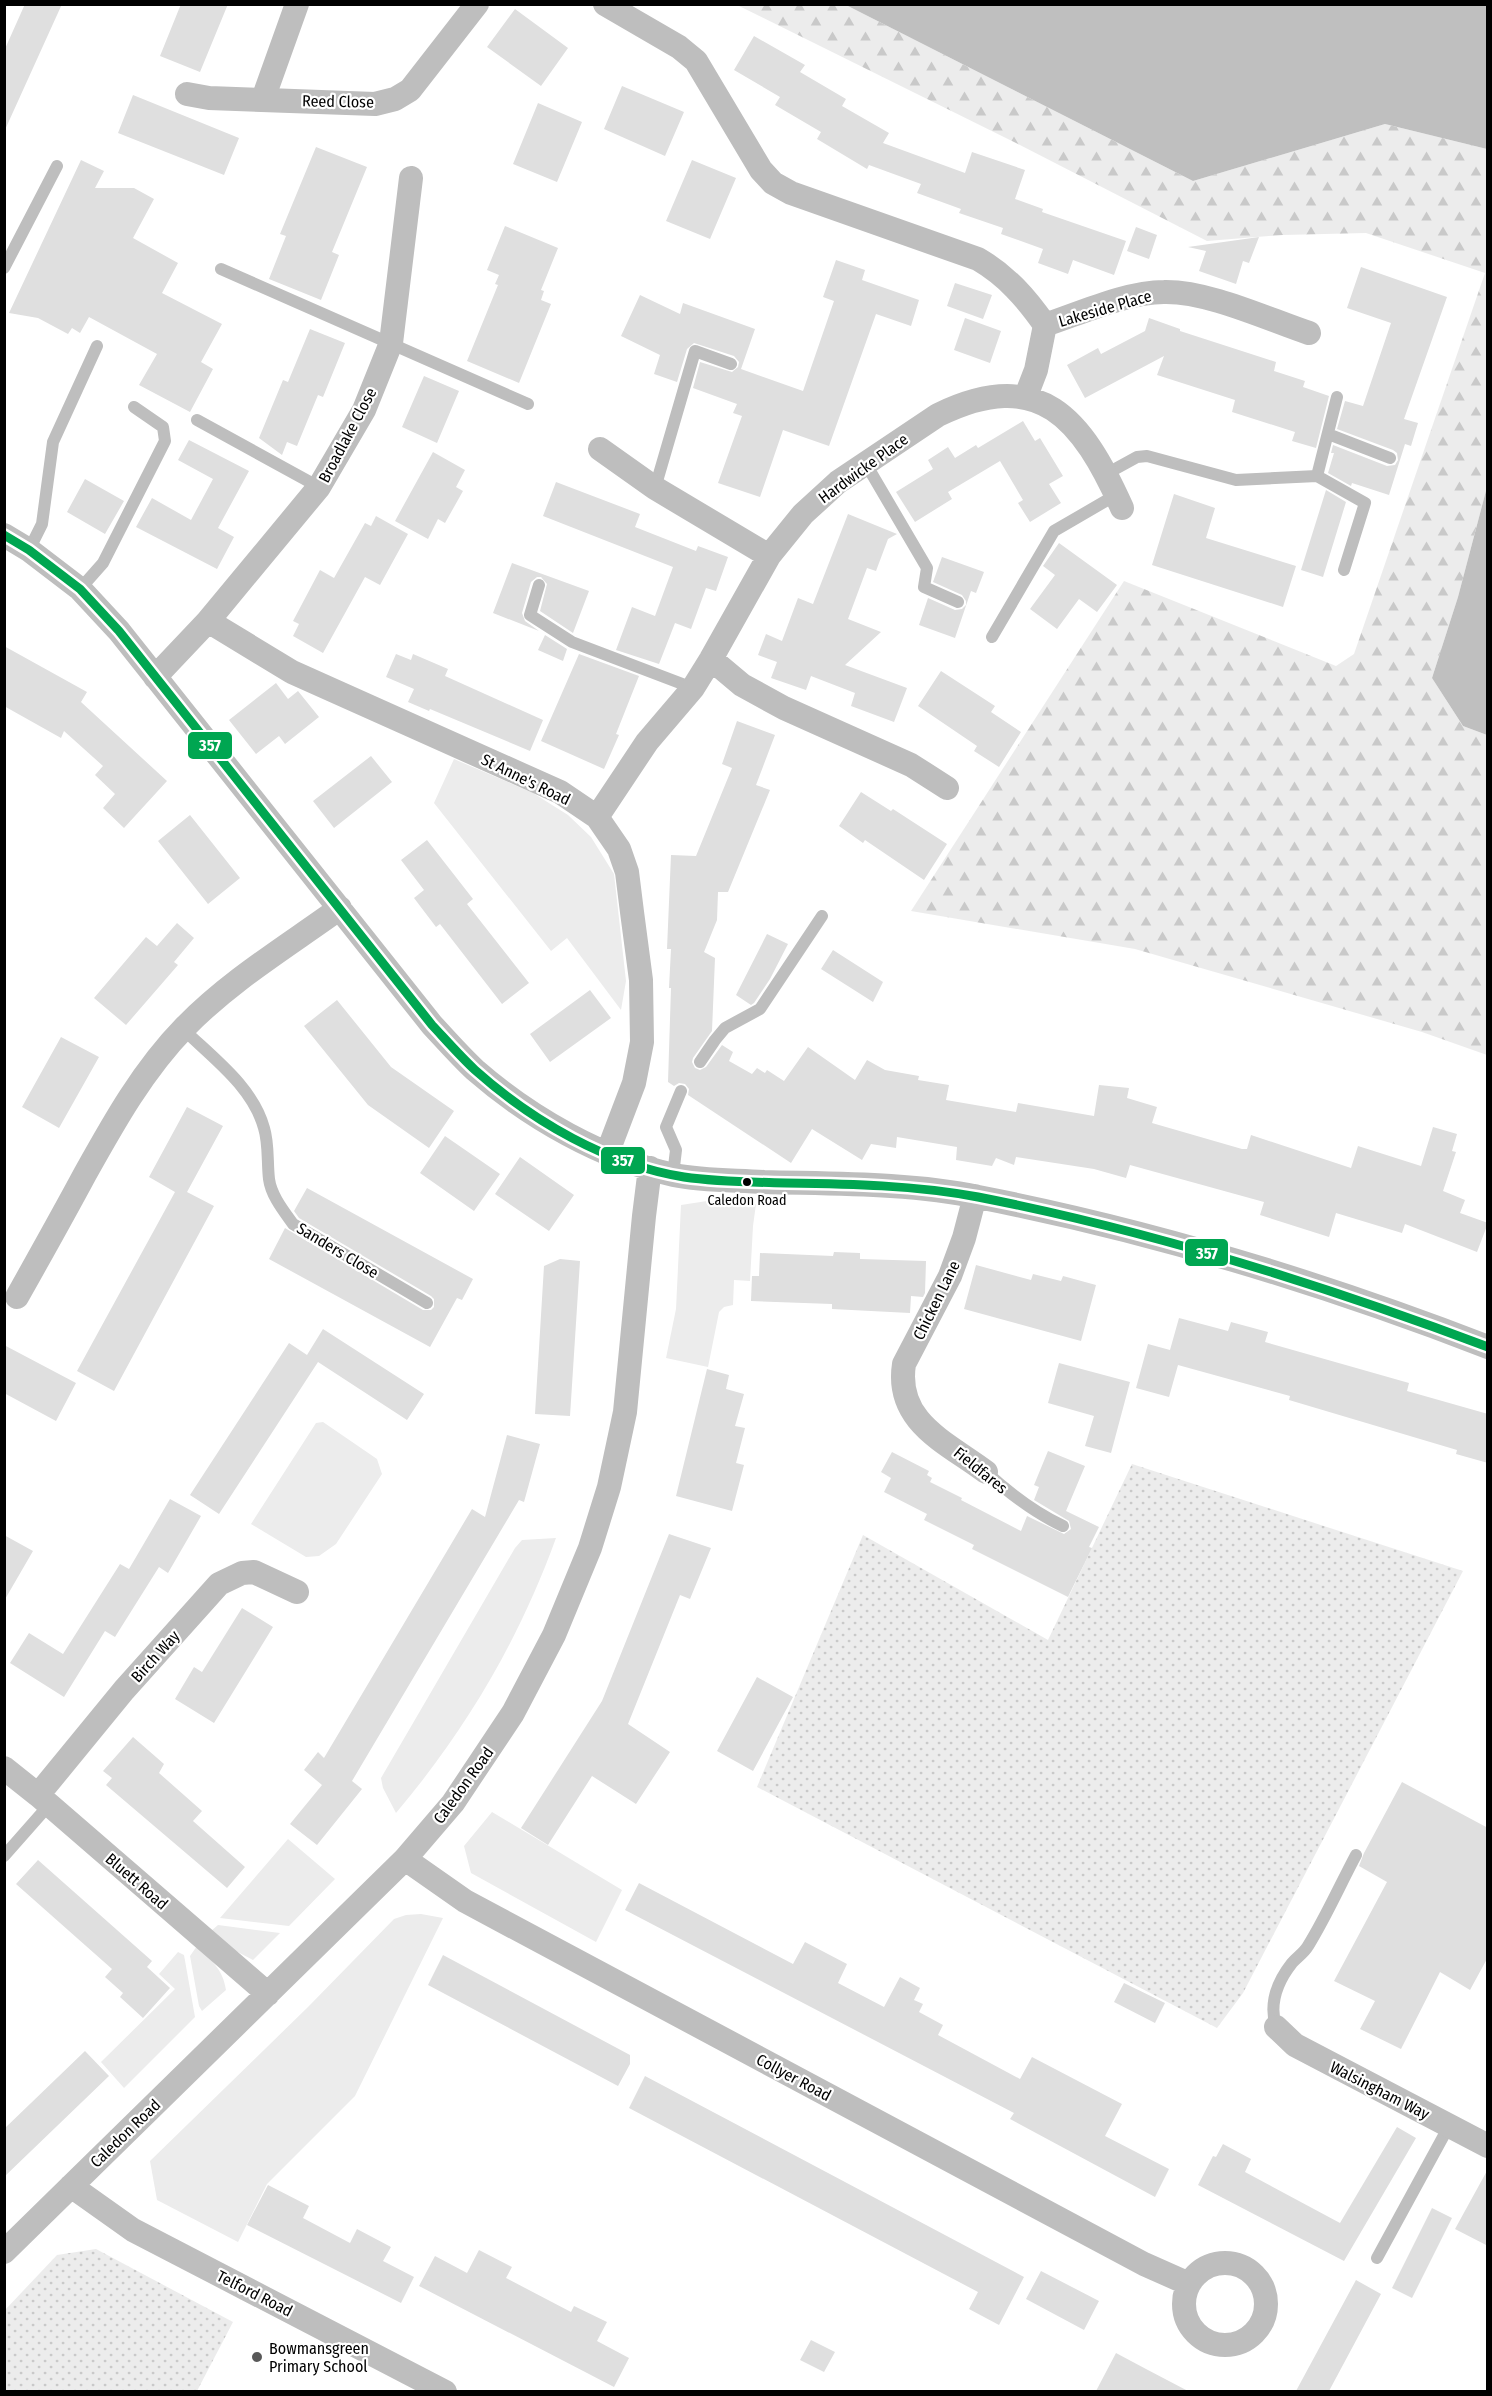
<svg xmlns="http://www.w3.org/2000/svg" width="1492" height="2396" font-family="'Fira Sans Condensed',sans-serif">
  <defs>
    <pattern id="forest-firs" width="22" height="20" patternUnits="userSpaceOnUse" patternTransform="scale(1.5)"><rect width="22" height="20" fill="#ececec"/><path d="M5 1l3.5 6h-7zM16 11l3.5 6h-7z" fill="#c9c9c9"/></pattern>
    <pattern id="park-dots" width="8" height="8" patternUnits="userSpaceOnUse" patternTransform="scale(1.5)"><rect width="8" height="8" fill="#ececec"/><path d="M2 2h.1M6 6h.1" fill="none" stroke="#c9c9c9" stroke-width="1.8" stroke-linecap="round"/></pattern>
  </defs>
  <rect width="100%" height="100%" fill="#fff"/>
  <path fill="#ececec" d="M 454,759 L 533,793 L 568,815 L 591,837 L 614,874 L 626,981 L 621,1010 L 567,938 L 551,951 L 434,803 Z
    M 707,1201 L 756,1204 L 753,1226 L 750,1281 L 734,1280 L 733,1305 L 724,1307 L 719,1312 L 708,1367 L 666,1358 L 676,1309 L 681,1205 Z
    M 323,1422 L 377,1459 L 382,1474 L 336,1544 L 319,1556 L 306,1557 L 251,1524 L 316,1423 Z
    M 556,1538 C 519,1640 466,1730 396,1813 L 383,1788 L 381,1778 L 515,1548 L 522,1540 Z
    M 492,1812 L 622,1890 L 596,1942 L 471,1873 L 464,1846 Z
    M 288,1839 L 335,1879 L 289,1926 L 220,1918 Z
    M 421,1914 L 443,1918 L 355,2096 L 267,2184 L 238,2242 L 157,2200 L 150,2161 L 308,2007 L 394,1919 L 406,1915 Z
    M 218,1925 L 280,1933 L 253,1960 L 232,1949 L 211,1931 Z
    M 197,1946 C 211,1960 223,1969 226,1990 L 202,2011 L 199,2006 L 190,1956 Z
    M 178,1952 L 184,1955 L 195,2017 L 124,2088 L 101,2062 L 175,1989 L 159,1974 Z"/>
  <path fill="url(#forest-firs)" d="M 737,5 L 846,5 L 1193,181 L 1385,124 L 1487,149 L 1487,487 L 1458,597 L 1432,678 L 1463,726 L 1487,735 L 1487,1055 L 1422,1032 L 1135,949 L 911,911 L 1124,581 L 1336,666 L 1354,654 L 1485,273 L 1366,233 L 1283,235 L 1207,241 L 1018,144 Z"/>
  <path fill="url(#park-dots)" d="M 1132,1464 L 1463,1571 L 1243,1993 L 1217,2028 L 757,1787 L 863,1535 L 1048,1640 Z
    M 96,2249 L 233,2322 L 197,2391 L 5,2391 L 5,2310 L 57,2255 Z"/>
  <path fill="#bfbfbf" d="M 846,5 L 1487,5 L 1487,149 L 1385,124 L 1193,181 Z
    M 1487,487 L 1487,735 L 1463,726 L 1432,678 L 1458,597 Z"/>
  <path fill="#dfdfdf" d="M 25,4 L 62,4 L 4,132 L 4,51 Z
    M 181,4 L 228,4 L 200,72 L 160,56 Z
    M 515,9 L 568,48 L 541,86 L 487,47 Z
    M 754,36 L 805,65 L 800,72 L 846,99 L 842,106 L 889,133 L 883,143 L 965,173 L 972,152 L 1025,170 L 1015,199 L 1043,209 L 1042,212 L 1126,241 L 1114,275 L 1073,260 L 1068,274 L 1038,263 L 1043,249 L 1001,234 L 1003,228 L 959,213 L 961,209 L 917,193 L 921,184 L 869,165 L 867,169 L 817,139 L 821,132 L 775,105 L 780,97 L 734,70 Z
    M 622,86 L 684,112 L 665,156 L 604,129 Z
    M 133,95 L 239,138 L 224,175 L 118,133 Z
    M 538,103 L 582,122 L 557,182 L 513,164 Z
    M 316,147 L 367,167 L 332,252 L 339,255 L 321,300 L 269,279 L 286,236 L 280,234 Z
    M 81,160 L 104,171 L 95,188 L 134,188 L 154,199 L 133,238 L 178,263 L 162,293 L 222,324 L 201,362 L 213,369 L 190,412 L 139,385 L 157,354 L 89,317 L 80,333 L 72,328 L 68,334 L 38,318 L 9,313 Z
    M 692,160 L 736,178 L 710,239 L 666,221 Z
    M 505,226 L 558,248 L 541,290 L 544,291 L 541,300 L 551,304 L 519,383 L 467,361 L 498,285 L 495,284 L 499,275 L 487,270 Z
    M 1136,227 L 1157,235 L 1149,259 L 1127,251 Z
    M 1259,237 L 1249,263 L 1243,261 L 1236,284 L 1199,271 L 1206,251 L 1188,247 Z
    M 836,260 L 865,270 L 862,280 L 919,300 L 911,326 L 876,314 L 829,446 L 783,430 L 760,497 L 718,483 L 742,416 L 733,413 L 737,404 L 693,388 L 700,362 L 732,372 L 738,367 L 739,362 L 734,356 L 694,343 L 687,349 L 677,382 L 654,374 L 660,355 L 621,336 L 640,295 L 680,314 L 683,303 L 755,329 L 741,369 L 803,391 L 834,301 L 823,297 Z
    M 1361,267 L 1447,297 L 1404,419 L 1418,423 L 1411,446 L 1405,444 L 1389,495 L 1352,483 L 1351,486 L 1328,473 L 1334,453 L 1331,453 L 1333,445 L 1387,466 L 1395,465 L 1398,460 L 1397,453 L 1393,450 L 1337,429 L 1345,401 L 1363,406 L 1391,323 L 1347,308 Z
    M 955,283 L 992,295 L 983,319 L 947,306 Z
    M 965,318 L 1001,331 L 990,363 L 954,350 Z
    M 1149,318 L 1180,329 L 1180,331 L 1276,362 L 1274,371 L 1305,381 L 1303,387 L 1329,396 L 1316,448 L 1292,441 L 1295,432 L 1232,412 L 1235,400 L 1157,375 L 1164,356 L 1085,398 L 1067,365 L 1098,348 L 1101,354 L 1145,331 Z
    M 310,329 L 345,343 L 323,397 L 318,395 L 297,446 L 287,442 L 282,455 L 259,438 L 283,380 L 288,382 Z
    M 424,376 L 459,391 L 437,443 L 402,427 Z
    M 1023,421 L 1035,441 L 1040,438 L 1063,476 L 1049,484 L 1061,503 L 1030,522 L 1018,503 L 1023,500 L 1000,461 L 948,492 L 952,499 L 915,522 L 896,492 L 933,469 L 928,460 L 948,447 L 955,458 L 976,445 L 978,448 Z
    M 189,440 L 249,471 L 218,528 L 234,537 L 217,569 L 136,527 L 152,498 L 191,520 L 213,479 L 178,460 Z
    M 433,452 L 465,470 L 456,487 L 463,491 L 445,523 L 438,519 L 428,539 L 395,521 Z
    M 85,479 L 124,501 L 105,534 L 67,512 Z
    M 556,482 L 640,514 L 635,527 L 696,551 L 698,546 L 728,557 L 716,591 L 706,588 L 691,629 L 675,623 L 659,664 L 616,650 L 632,607 L 655,616 L 673,567 L 543,516 Z
    M 1326,490 L 1346,502 L 1323,577 L 1301,570 Z
    M 1174,494 L 1215,508 L 1206,538 L 1296,566 L 1283,607 L 1152,565 Z
    M 848,514 L 897,534 L 888,539 L 876,571 L 867,568 L 848,619 L 881,632 L 845,665 L 907,688 L 894,722 L 851,706 L 855,693 L 811,676 L 806,690 L 771,678 L 777,662 L 758,655 L 766,634 L 782,641 L 798,598 L 813,604 Z
    M 376,516 L 408,534 L 380,585 L 365,577 L 323,653 L 293,636 L 299,624 L 293,621 L 320,570 L 334,578 L 365,523 L 371,526 Z
    M 1059,543 L 1117,585 L 1097,612 L 1079,599 L 1057,629 L 1030,609 L 1055,575 L 1043,566 Z
    M 942,557 L 984,572 L 976,593 L 971,591 L 955,638 L 919,625 L 928,598 L 955,610 L 962,609 L 966,605 L 966,601 L 962,595 L 933,582 Z
    M 512,563 L 589,591 L 573,633 L 540,611 L 547,584 L 541,577 L 537,577 L 531,582 L 522,613 L 525,621 L 539,631 L 493,613 Z
    M 545,635 L 567,649 L 563,661 L 538,650 Z
    M 4,646 L 87,692 L 81,702 L 167,781 L 124,828 L 103,808 L 115,794 L 95,775 L 103,766 L 64,731 L 61,738 L 4,706 Z
    M 396,654 L 411,660 L 413,654 L 448,669 L 445,676 L 543,720 L 530,751 L 430,709 L 429,711 L 408,702 L 414,689 L 386,677 Z
    M 579,654 L 639,676 L 616,734 L 619,735 L 604,769 L 541,741 Z
    M 941,671 L 995,706 L 991,712 L 1021,732 L 999,767 L 974,751 L 977,746 L 918,706 Z
    M 276,683 L 288,699 L 298,691 L 319,717 L 285,744 L 279,736 L 256,754 L 229,720 Z
    M 737,721 L 775,735 L 756,785 L 770,790 L 728,892 L 718,892 L 717,920 L 704,952 L 715,958 L 712,1031 L 693,1058 L 692,1062 L 695,1068 L 700,1070 L 706,1067 L 722,1045 L 733,1052 L 729,1061 L 752,1074 L 757,1068 L 765,1073 L 767,1070 L 784,1081 L 808,1047 L 855,1080 L 867,1060 L 885,1070 L 919,1076 L 918,1080 L 949,1085 L 946,1100 L 1016,1112 L 1018,1103 L 1094,1116 L 1099,1085 L 1129,1088 L 1127,1098 L 1157,1107 L 1152,1123 L 1242,1149 L 1247,1149 L 1251,1135 L 1351,1168 L 1358,1146 L 1421,1166 L 1433,1127 L 1457,1134 L 1452,1151 L 1456,1152 L 1443,1191 L 1465,1200 L 1460,1213 L 1488,1223 L 1477,1252 L 1405,1224 L 1402,1233 L 1336,1213 L 1329,1237 L 1260,1215 L 1264,1202 L 1130,1165 L 1126,1178 L 1094,1169 L 1016,1157 L 1014,1165 L 996,1158 L 992,1166 L 956,1160 L 957,1147 L 897,1137 L 896,1148 L 871,1144 L 862,1160 L 812,1129 L 791,1163 L 688,1095 L 689,1089 L 685,1084 L 679,1083 L 674,1086 L 668,1082 L 671,988 L 669,988 L 671,949 L 667,949 L 671,855 L 696,856 L 732,768 L 722,764 Z
    M 371,756 L 392,782 L 334,828 L 313,801 Z
    M 861,792 L 891,811 L 893,809 L 947,844 L 924,880 L 865,840 L 863,843 L 839,826 Z
    M 190,815 L 240,878 L 208,904 L 158,841 Z
    M 427,840 L 473,899 L 467,904 L 529,983 L 502,1004 L 440,924 L 436,927 L 414,898 L 424,890 L 401,860 Z
    M 177,923 L 194,938 L 174,962 L 178,965 L 126,1025 L 94,998 L 146,937 L 157,946 Z
    M 767,934 L 788,944 L 770,979 L 754,1003 L 751,1005 L 736,995 Z
    M 833,950 L 883,982 L 873,1002 L 821,969 Z
    M 590,990 L 611,1018 L 550,1062 L 530,1034 Z
    M 337,1000 L 391,1067 L 454,1111 L 429,1148 L 368,1105 L 304,1026 Z
    M 61,1037 L 99,1057 L 59,1128 L 22,1107 Z
    M 187,1107 L 223,1126 L 187,1192 L 214,1206 L 114,1391 L 77,1371 L 175,1192 L 149,1177 Z
    M 445,1136 L 500,1174 L 474,1211 L 420,1173 Z
    M 520,1157 L 574,1195 L 549,1231 L 495,1194 Z
    M 307,1188 L 473,1279 L 462,1300 L 457,1298 L 430,1347 L 269,1259 L 285,1228 L 423,1310 L 431,1310 L 434,1307 L 434,1299 L 431,1296 L 299,1218 L 294,1211 Z
    M 834,1252 L 860,1253 L 860,1259 L 926,1261 L 925,1293 L 923,1297 L 911,1296 L 910,1313 L 832,1309 L 832,1304 L 751,1301 L 752,1276 L 759,1276 L 760,1253 L 833,1256 Z
    M 560,1259 L 580,1261 L 570,1416 L 535,1414 L 544,1266 Z
    M 976,1265 L 1031,1280 L 1033,1274 L 1061,1281 L 1063,1276 L 1096,1285 L 1081,1341 L 964,1309 Z
    M 1179,1318 L 1228,1331 L 1231,1322 L 1268,1332 L 1265,1342 L 1409,1383 L 1407,1391 L 1488,1414 L 1488,1463 L 1456,1454 L 1457,1450 L 1289,1400 L 1290,1396 L 1178,1365 L 1169,1397 L 1136,1388 L 1148,1344 L 1170,1350 Z
    M 323,1329 L 424,1394 L 407,1420 L 318,1362 L 219,1514 L 190,1495 L 289,1343 L 307,1355 Z
    M 4,1345 L 76,1383 L 56,1421 L 4,1393 Z
    M 1059,1363 L 1130,1382 L 1111,1453 L 1085,1446 L 1094,1416 L 1048,1403 Z
    M 707,1369 L 729,1375 L 726,1389 L 744,1394 L 735,1426 L 745,1428 L 736,1463 L 744,1465 L 732,1511 L 676,1496 Z
    M 507,1435 L 540,1444 L 524,1502 L 519,1500 L 352,1781 L 362,1789 L 317,1845 L 290,1824 L 322,1785 L 304,1770 L 318,1752 L 324,1758 L 472,1509 L 485,1517 Z
    M 1048,1451 L 1085,1466 L 1066,1511 L 1099,1527 L 1089,1547 L 1092,1548 L 1068,1597 L 972,1549 L 974,1545 L 924,1520 L 927,1514 L 884,1492 L 891,1478 L 881,1472 L 892,1452 L 929,1471 L 927,1475 L 932,1478 L 930,1482 L 962,1498 L 961,1500 L 1021,1531 L 1027,1516 L 1064,1534 L 1071,1529 L 1069,1521 L 1034,1500 L 1039,1487 L 1034,1485 Z
    M 170,1499 L 201,1516 L 168,1573 L 159,1567 L 115,1637 L 105,1631 L 64,1697 L 10,1663 L 29,1633 L 63,1654 L 120,1564 L 129,1569 Z
    M 669,1534 L 711,1548 L 690,1599 L 680,1595 L 628,1724 L 670,1752 L 636,1804 L 592,1776 L 548,1845 L 521,1828 L 602,1701 Z
    M 4,1535 L 33,1551 L 4,1601 Z
    M 242,1608 L 273,1627 L 214,1723 L 175,1699 L 194,1667 L 202,1672 Z
    M 757,1677 L 793,1697 L 753,1771 L 717,1751 Z
    M 133,1737 L 164,1764 L 159,1773 L 202,1811 L 193,1821 L 245,1867 L 227,1888 L 106,1785 L 112,1778 L 103,1771 Z
    M 1402,1782 L 1488,1828 L 1488,1957 L 1470,1990 L 1440,1972 L 1401,2049 L 1360,2029 L 1375,2001 L 1334,1981 L 1387,1882 L 1359,1866 L 1364,1853 Z
    M 38,1860 L 152,1961 L 147,1967 L 170,1988 L 143,2018 L 120,1997 L 123,1993 L 105,1977 L 112,1969 L 16,1884 Z
    M 639,1883 L 793,1964 L 805,1942 L 847,1964 L 838,1983 L 884,2007 L 900,1977 L 920,1988 L 914,2000 L 923,2004 L 919,2012 L 943,2025 L 938,2035 L 1020,2079 L 1032,2057 L 1122,2104 L 1105,2136 L 1169,2169 L 1155,2197 L 1010,2119 L 1014,2113 L 625,1910 Z
    M 443,1955 L 630,2055 L 630,2064 L 618,2086 L 428,1985 Z
    M 1124,1983 L 1165,2003 L 1155,2023 L 1114,2002 Z
    M 85,2051 L 109,2076 L 4,2177 L 4,2129 Z
    M 645,2076 L 1024,2277 L 999,2325 L 969,2309 L 978,2292 L 629,2108 Z
    M 1397,2127 L 1416,2138 L 1344,2261 L 1198,2185 L 1213,2156 L 1216,2157 L 1223,2144 L 1251,2159 L 1245,2172 L 1340,2223 Z
    M 1488,2169 L 1488,2246 L 1455,2229 Z
    M 268,2185 L 309,2206 L 303,2218 L 350,2243 L 357,2229 L 391,2247 L 383,2261 L 414,2277 L 401,2303 L 247,2225 Z
    M 1432,2208 L 1452,2218 L 1412,2298 L 1392,2288 Z
    M 479,2250 L 512,2267 L 506,2278 L 571,2312 L 574,2306 L 607,2322 L 597,2341 L 629,2358 L 614,2387 L 419,2286 L 435,2256 L 467,2273 Z
    M 1041,2271 L 1099,2301 L 1084,2330 L 1026,2299 Z
    M 1356,2280 L 1381,2294 L 1329,2391 L 1296,2391 Z
    M 811,2340 L 835,2352 L 824,2372 L 800,2360 Z
    M 1116,2353 L 1146,2369 L 1188,2391 L 1096,2391 Z"/>
  <g fill="none" stroke-linecap="round" stroke-linejoin="round">
    <path stroke="#bebebe" stroke-width="12" d="M 4,268 L 57,166
      M 221,269 L 528,404
      M 1337,397 L 1317,476 L 1365,503 L 1344,570
      M 197,420 L 319,487
      M 1328,434 L 1390,458
      M 866,464 L 927,568 L 924,587 L 958,602
      M 1106,474 L 1137,457 L 1147,456 L 1236,480 L 1317,476
      M 655,488 L 695,351 L 731,364
      M 29,550 L 42,524 L 53,442 L 97,346
      M 539,585 L 530,615 L 572,642 L 693,688
      M 80,589 L 103,563 L 165,441 L 163,427 L 134,407
      M 992,637 L 1054,531 L 1116,495
      M 183,1029 C 213,1058 253,1087 264,1128 C 269,1144 267,1162 269,1179 C 271,1195 283,1210 293,1224 L 427,1303
      M 700,1062 L 715,1040 L 725,1028 L 760,1009 L 822,916
      M 673,1175 L 676,1150 L 666,1127 L 681,1091
      M 986,1472 C 1010,1494 1033,1512 1063,1526
      M 4,1856 L 49,1805
      M 1276,2027 C 1269,2004 1277,1982 1292,1963 C 1297,1957 1304,1953 1308,1946 C 1326,1917 1340,1885 1356,1855
      M 1377,2258 L 1449,2126"/>
    <path stroke="#bebebe" stroke-width="24" d="M 605,4 L 679,47 L 696,61 L 761,170 L 773,183 L 791,193 L 978,259 C 1007,276 1026,298 1045,325 C 1081,313 1127,292 1164,292 C 1208,291 1267,319 1309,333
      M 187,94 L 209,98 L 375,104 L 395,99 L 410,90 L 477,4
      M 263,99 L 297,4
      M 1026,396 L 1036,370 L 1045,325
      M 600,449 L 655,488 L 769,556
      M 4,535 L 29,550 L 80,589 L 119,631 L 432,1025 C 446,1040 460,1056 475,1070 C 530,1118 602,1159 674,1175 C 703,1181 734,1180 764,1182 C 833,1184 911,1183 978,1197 C 1153,1231 1322,1283 1488,1347
      M 208,621 L 319,487 L 364,410 L 391,343 L 411,178
      M 711,659 L 742,685 L 784,708 L 911,765 L 947,788
      M 155,677 L 208,621 L 292,672 L 560,792 L 597,817 L 619,849 L 627,872 L 632,912 L 641,980 L 642,1042 L 634,1083 L 607,1154
      M 597,817 L 647,742 L 693,688 L 711,659 L 769,556 L 803,514 L 838,482 L 938,415 C 1040,365 1082,419 1122,508
      M 975,1196 L 964,1238 L 950,1276 L 904,1364 C 895,1422 946,1442 986,1472
      M 17,1297 C 40,1256 63,1215 85,1174 C 114,1122 143,1070 185,1027 C 231,980 286,947 340,908
      M 4,1768 L 38,1795 L 268,1994
      M 38,1795 L 124,1690 L 219,1584 L 242,1573 L 254,1572 L 297,1592
      M 405,1859 L 465,1901 L 1144,2264 L 1189,2284
      M 1276,2027 L 1295,2045 L 1488,2146
      M 71,2186 L 133,2230 L 445,2392
      M 4,2252 L 405,1859 L 453,1803 L 513,1713 L 554,1635 L 590,1548 L 609,1487 L 625,1412 L 644,1216 L 650,1168
      M1184 2304a41 41 0 1 1 82 0a41 41 0 1 1-82 0Z"/>
    <defs>
      <path id="bus-1" d="M 4,535 L 29,550 L 80,589 L 119,631 L 432,1025 C 446,1040 460,1056 475,1070 C 532,1121 608,1165 684,1177 C 718,1182 752,1182 786,1183 C 850,1184 914,1185 978,1197 C 1152,1231 1321,1284 1488,1347"/>
    </defs>
    <use href="#bus-1" stroke="#fff" stroke-width="14"/>
    <use href="#bus-1" stroke="#00a651" stroke-width="9"/>
  </g>
  <circle fill="#000" stroke="#fff" stroke-width="2" cx="747" cy="1182" r="5"/>
  <circle fill="#595959" stroke="#fff" stroke-width="2" cx="257" cy="2357" r="6"/>
  <g text-anchor="middle" stroke-width="4.5" stroke-linejoin="round" paint-order="stroke">
    <g font-size="14" fill="#000" stroke="#fff">
      <text x="747" y="1205">Caledon Road</text>
    </g>
    <g font-size="16" fill="#000" stroke="#fff">
      <text transform="translate(338 101) rotate(1)" y="6">Reed Close</text>
      <text transform="translate(1105 308) rotate(-16)" y="6">Lakeside Place</text>
      <text transform="translate(347 435) rotate(-62)" y="6">Broadlake Close</text>
      <text transform="translate(863 468) rotate(-36)" y="6">Hardwicke Place</text>
      <text transform="translate(526 779) rotate(26)" y="6">St Anne's Road</text>
      <text transform="translate(338 1250) rotate(31)" y="6">Sanders Close</text>
      <text transform="translate(936 1300) rotate(-64)" y="6">Chicken Lane</text>
      <text transform="translate(981 1470) rotate(39)" y="6">Fieldfares</text>
      <text transform="translate(155 1656) rotate(-48)" y="6">Birch Way</text>
      <text transform="translate(463 1785) rotate(-54)" y="6">Caledon Road</text>
      <text transform="translate(137 1881) rotate(41)" y="6">Bluett Road</text>
      <text transform="translate(794 2077) rotate(28)" y="6">Collyer Road</text>
      <text transform="translate(1380 2090) rotate(27)" y="6">Walsingham Way</text>
      <text transform="translate(125 2133) rotate(-44)" y="6">Caledon Road</text>
      <text transform="translate(255 2293) rotate(27)" y="6">Telford Road</text>
    </g>
    <g font-size="16" fill="#000" stroke="#fff" text-anchor="start">
      <text x="269" y="2354">Bowmansgreen<tspan x="269" dy="18">Primary School</tspan></text>
    </g>
  </g>
  <g stroke="#fff" stroke-width="2">
    <rect x="187" y="731" width="46" height="29" rx="6" fill="#00a651"/>
    <rect x="600" y="1146" width="46" height="29" rx="6" fill="#00a651"/>
    <rect x="1184" y="1238" width="45" height="29" rx="6" fill="#00a651"/>
  </g>
  <g font-size="16" text-anchor="middle" font-weight="bold" fill="#fff">
    <text x="210" y="751">357</text>
    <text x="623" y="1166">357</text>
    <text x="1207" y="1259">357</text>
  </g>
  <rect width="1492" height="2396" fill="none" stroke="#000000" stroke-width="12"/>
</svg>
